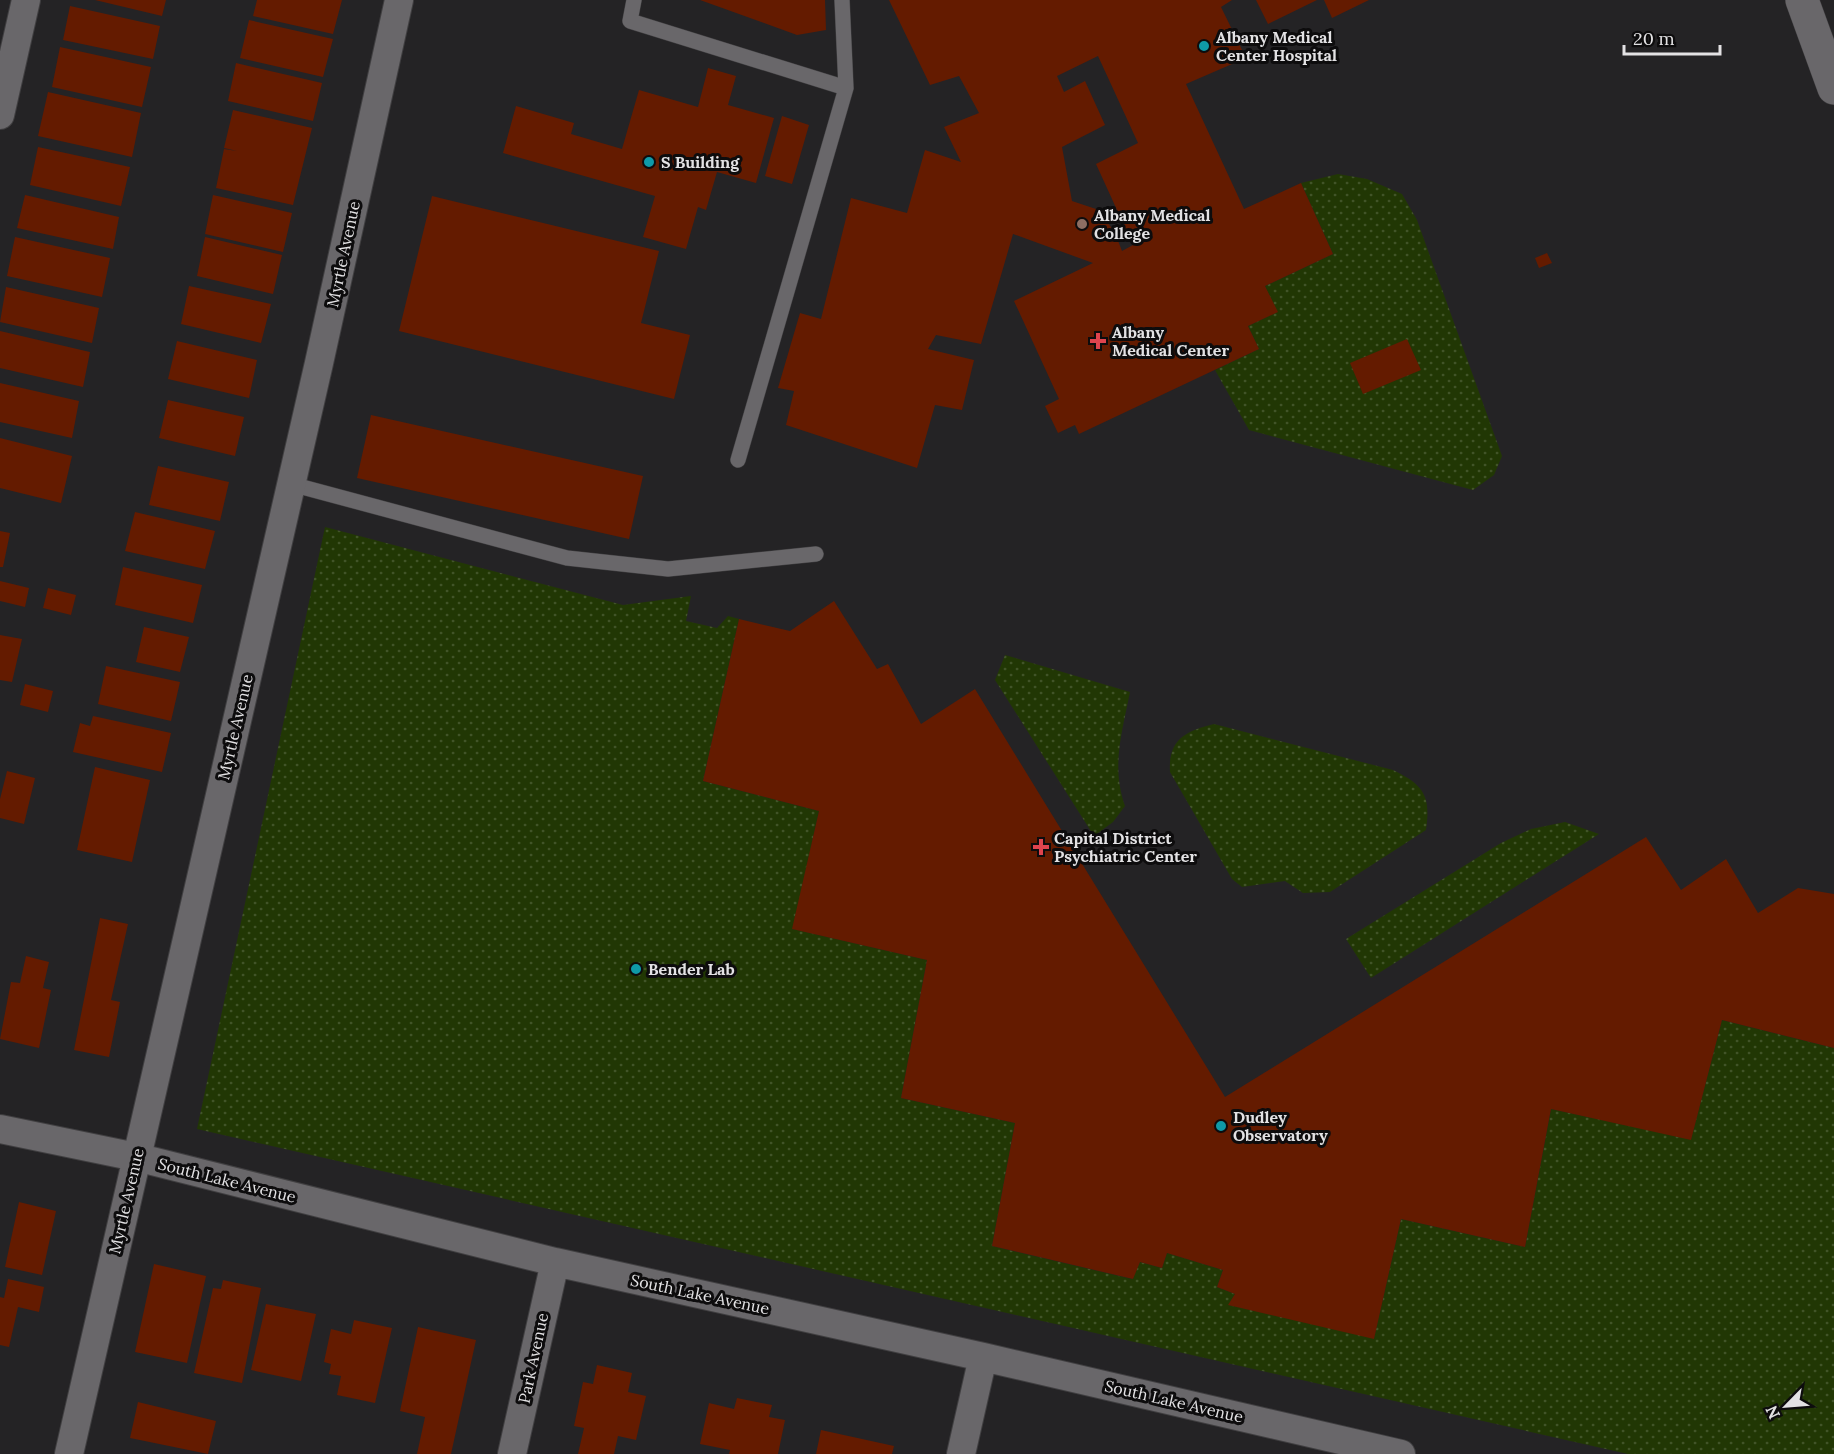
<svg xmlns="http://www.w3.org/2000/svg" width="1834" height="1454" font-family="Lora,serif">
  <defs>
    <pattern id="green-dots" width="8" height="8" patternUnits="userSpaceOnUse" patternTransform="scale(1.5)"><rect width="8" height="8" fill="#213704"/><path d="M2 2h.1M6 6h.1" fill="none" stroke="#415428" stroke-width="1.8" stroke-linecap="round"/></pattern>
  </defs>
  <rect width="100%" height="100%" fill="#242325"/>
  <path fill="url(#green-dots)" d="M 1338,174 L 1367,179 L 1402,194 L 1417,220 L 1502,456 L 1494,475 L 1473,490 L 1249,430 L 1215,370 L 1259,349 L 1248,326 L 1277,312 L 1265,286 L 1333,254 L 1301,183 Z
    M 325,527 L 623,605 L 691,596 L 686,621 L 717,628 L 728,616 L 739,619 L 703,781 L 819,811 L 793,929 L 927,960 L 901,1098 L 1015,1123 L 992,1246 L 1132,1279 L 1140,1262 L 1162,1268 L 1167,1253 L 1223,1270 L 1217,1287 L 1235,1294 L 1229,1305 L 1374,1338 L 1401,1219 L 1525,1247 L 1551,1109 L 1691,1139 L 1722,1020 L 1834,1048 L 1834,1454 L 1628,1454 L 197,1129 Z
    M 1005,655 L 1130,692 C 1122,733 1111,766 1125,806 L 1113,822 L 1094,836 L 995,680 Z
    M 1214,724 L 1393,770 C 1424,785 1431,796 1426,830 L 1330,892 L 1303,893 L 1285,881 L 1242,887 L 1232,879 L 1170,772 C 1168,739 1186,731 1214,724 Z
    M 1565,822 L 1599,834 L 1371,978 L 1346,939 L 1501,843 L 1531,829 Z"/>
  <path fill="#641b00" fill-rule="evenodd" d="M 95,0 L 166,0 L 162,16 Z
    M 257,0 L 342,0 L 333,34 L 253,16 Z
    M 700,0 L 825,0 L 826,30 L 797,35 Z
    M 889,0 L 1232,0 L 1221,7 L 1246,58 L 1186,84 L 1244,209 L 1301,183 L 1333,254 L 1265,286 L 1278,312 L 1248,326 L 1259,349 L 1079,434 L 1075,425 L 1058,433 L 1045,406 L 1059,399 L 1014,301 L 1093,263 L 1013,234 L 981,344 L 936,335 L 928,349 L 974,360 L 962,410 L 935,405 L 917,468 L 786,425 L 794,391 L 778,388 L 800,313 L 821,319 L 851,198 L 907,213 L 925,150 L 961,162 L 944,127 L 979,113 L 959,76 L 930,85 ZM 1098,56 L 1138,143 L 1096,164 L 1133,245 L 1122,251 L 1115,233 L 1099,210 L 1072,201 L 1062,147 L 1105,125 L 1085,81 L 1064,92 L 1057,76 Z
    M 1256,0 L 1317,0 L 1268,24 Z
    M 1324,0 L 1369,0 L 1332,18 Z
    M 70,6 L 160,26 L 153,59 L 63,40 Z
    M 249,20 L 333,39 L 323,77 L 240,58 Z
    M 60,47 L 151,67 L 142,107 L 52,87 Z
    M 236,63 L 322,83 L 313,121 L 228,101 Z
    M 708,68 L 736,76 L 728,105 L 774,118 L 756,183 L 717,172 L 706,210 L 698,207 L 686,249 L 643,237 L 655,196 L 503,153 L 516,106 L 574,123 L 571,134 L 622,149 L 639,90 L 698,107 Z
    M 48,92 L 141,113 L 132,157 L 38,136 Z
    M 233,110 L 312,128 L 293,205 L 216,188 L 224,149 L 237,151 L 224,148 Z
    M 782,116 L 809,125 L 792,184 L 765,176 Z
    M 38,147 L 130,167 L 121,206 L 30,185 Z
    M 25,195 L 119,217 L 113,249 L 17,228 Z
    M 213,195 L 292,213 L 283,252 L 205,234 Z
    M 432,196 L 659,251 L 641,323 L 690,335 L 674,399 L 399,331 Z
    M 15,237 L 110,258 L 102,297 L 7,276 Z
    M 205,237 L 282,255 L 273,294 L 197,276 Z
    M 1547,253 L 1552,263 L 1539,268 L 1535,258 Z
    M 189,286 L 271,304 L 261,343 L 181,324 Z
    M 6,287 L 99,308 L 92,343 L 0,322 Z
    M 0,331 L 90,352 L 83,387 L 0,368 Z
    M 1407,339 L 1421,370 L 1363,394 L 1350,363 Z
    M 177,341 L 257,360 L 249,398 L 168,379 Z
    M 0,383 L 79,401 L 72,438 L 0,422 Z
    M 168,400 L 244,417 L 235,456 L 159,438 Z
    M 371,415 L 643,476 L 629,539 L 357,478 Z
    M 0,438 L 72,456 L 61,503 L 0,488 Z
    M 158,466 L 229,482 L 220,521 L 149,505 Z
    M 135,512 L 215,531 L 205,569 L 125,551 Z
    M 0,531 L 10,533 L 3,567 L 0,567 Z
    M 123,567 L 202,585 L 193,623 L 115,605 Z
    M 0,581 L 29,588 L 25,607 L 0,601 Z
    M 48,588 L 76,595 L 71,615 L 43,608 Z
    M 834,601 L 877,669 L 888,664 L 921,724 L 975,689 L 1225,1097 L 1646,837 L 1681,890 L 1726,859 L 1758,913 L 1798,888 L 1834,894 L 1834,1048 L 1722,1020 L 1691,1140 L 1551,1109 L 1525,1247 L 1401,1219 L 1374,1339 L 1228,1305 L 1235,1294 L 1217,1287 L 1223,1270 L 1167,1253 L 1162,1268 L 1140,1262 L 1133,1279 L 992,1246 L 1015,1123 L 901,1098 L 927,960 L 792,929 L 819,811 L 703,781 L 739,619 L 790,631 Z
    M 144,627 L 189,637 L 180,672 L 136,662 Z
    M 0,635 L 22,639 L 12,682 L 0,680 Z
    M 106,666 L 180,682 L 171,721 L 98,704 Z
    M 25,684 L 53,691 L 48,712 L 20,705 Z
    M 93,716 L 171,733 L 162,772 L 73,752 L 80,723 L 90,726 Z
    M 95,767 L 150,780 L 132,862 L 77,850 Z
    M 7,771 L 35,778 L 24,824 L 0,818 L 0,799 Z
    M 100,918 L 128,924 L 111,1000 L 120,1002 L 109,1057 L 74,1050 Z
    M 26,956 L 49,962 L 43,988 L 51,990 L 39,1048 L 0,1039 L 11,982 L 20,983 Z
    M 19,1202 L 56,1211 L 42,1275 L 5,1267 Z
    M 154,1264 L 206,1276 L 187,1363 L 135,1352 Z
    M 8,1279 L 44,1287 L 39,1312 L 18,1307 L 9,1347 L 0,1345 L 0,1297 L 4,1298 Z
    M 223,1280 L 261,1288 L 242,1383 L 194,1373 L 213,1288 L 221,1289 Z
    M 266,1304 L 316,1314 L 301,1381 L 251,1370 Z
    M 354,1320 L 392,1328 L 375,1403 L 337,1395 L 341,1376 L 329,1374 L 331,1364 L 324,1362 L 331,1329 L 351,1334 Z
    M 418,1327 L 476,1340 L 451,1454 L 417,1454 L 425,1417 L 400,1411 Z
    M 597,1365 L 632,1373 L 628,1392 L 646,1396 L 636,1440 L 618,1436 L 614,1454 L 578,1454 L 584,1428 L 574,1426 L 583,1382 L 593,1384 Z
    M 737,1398 L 772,1405 L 769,1417 L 785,1420 L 778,1454 L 729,1454 L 730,1450 L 700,1444 L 709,1403 L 734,1409 Z
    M 138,1402 L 216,1421 L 208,1454 L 130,1438 Z
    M 821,1430 L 894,1446 L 892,1454 L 816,1454 Z"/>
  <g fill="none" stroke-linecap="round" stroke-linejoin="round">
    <defs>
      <path id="service" d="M 634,0 L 630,21 L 846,88
        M 738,460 L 846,88 L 842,0
        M 291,484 L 567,558 L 668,569 L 816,554"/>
      <path id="minor" d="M 0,115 L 26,0
        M 0,1129 L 136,1157 L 555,1262 L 983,1357 L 1401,1454
        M 69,1454 L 319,363 L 399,0
        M 512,1454 L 555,1262
        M 961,1454 L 983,1357"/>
      <path id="tertiary" d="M 1802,0 L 1834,88"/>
    </defs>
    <use href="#service" stroke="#403f41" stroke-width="16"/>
    <use href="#minor" stroke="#403f41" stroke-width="30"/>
    <use href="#tertiary" stroke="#403f41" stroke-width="34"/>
    <use href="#service" stroke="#69676a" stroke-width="15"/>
    <use href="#minor" stroke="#69676a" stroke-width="28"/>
    <use href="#tertiary" stroke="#69676a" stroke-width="33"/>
  </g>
  <g fill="#0f9aa8" stroke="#0d0c0d" stroke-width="2">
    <circle cx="1204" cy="46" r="6"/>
    <circle cx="649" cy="162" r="6"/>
    <circle cx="636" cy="969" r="6"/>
    <circle cx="1221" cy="1126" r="6"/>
  </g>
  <circle fill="#8d6e63" stroke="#0d0c0d" stroke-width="2" cx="1082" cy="224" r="6"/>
  <g fill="#e0444e" stroke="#0d0c0d" stroke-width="2">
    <path d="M1095 332h6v6h6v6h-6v6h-6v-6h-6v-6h6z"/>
    <path d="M1038 838h6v6h6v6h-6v6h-6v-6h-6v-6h6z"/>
  </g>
  <g text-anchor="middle" stroke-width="6" stroke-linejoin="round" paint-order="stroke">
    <g font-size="16" font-weight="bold" fill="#e3e2e4" stroke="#0d0c0d" text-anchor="start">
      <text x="1216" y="43">Albany Medical<tspan x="1216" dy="18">Center Hospital</tspan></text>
      <text x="661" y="168">S Building</text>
      <text x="1094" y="221">Albany Medical<tspan x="1094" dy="18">College</tspan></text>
      <text x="1112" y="338">Albany<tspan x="1112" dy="18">Medical Center</tspan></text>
      <text x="1054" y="844">Capital District<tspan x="1054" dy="18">Psychiatric Center</tspan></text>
      <text x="648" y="975">Bender Lab</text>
      <text x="1233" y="1123">Dudley<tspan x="1233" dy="18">Observatory</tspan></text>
    </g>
    <g font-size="16" fill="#e3e2e4" stroke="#0d0c0d">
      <text transform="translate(343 254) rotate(-78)" y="6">Myrtle Avenue</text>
      <text transform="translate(235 727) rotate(-77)" y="6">Myrtle Avenue</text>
      <text transform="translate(227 1180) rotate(14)" y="6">South Lake Avenue</text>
      <text transform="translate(126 1201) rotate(-77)" y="6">Myrtle Avenue</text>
      <text transform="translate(700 1294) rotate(12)" y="6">South Lake Avenue</text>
      <text transform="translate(533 1358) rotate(-78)" y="6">Park Avenue</text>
      <text transform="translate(1174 1401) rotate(13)" y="6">South Lake Avenue</text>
    </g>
  </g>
  <g transform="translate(1786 1406) rotate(245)" stroke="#0d0c0d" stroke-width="4.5" paint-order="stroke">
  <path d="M0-4.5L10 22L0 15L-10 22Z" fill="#e3e2e4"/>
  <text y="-9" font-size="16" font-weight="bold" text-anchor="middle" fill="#e3e2e4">N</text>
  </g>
  <path d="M1624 45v9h96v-9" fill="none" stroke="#e3e2e4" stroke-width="3"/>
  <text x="1633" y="45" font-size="18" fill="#e3e2e4" stroke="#0d0c0d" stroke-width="4.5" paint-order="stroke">20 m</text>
</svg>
